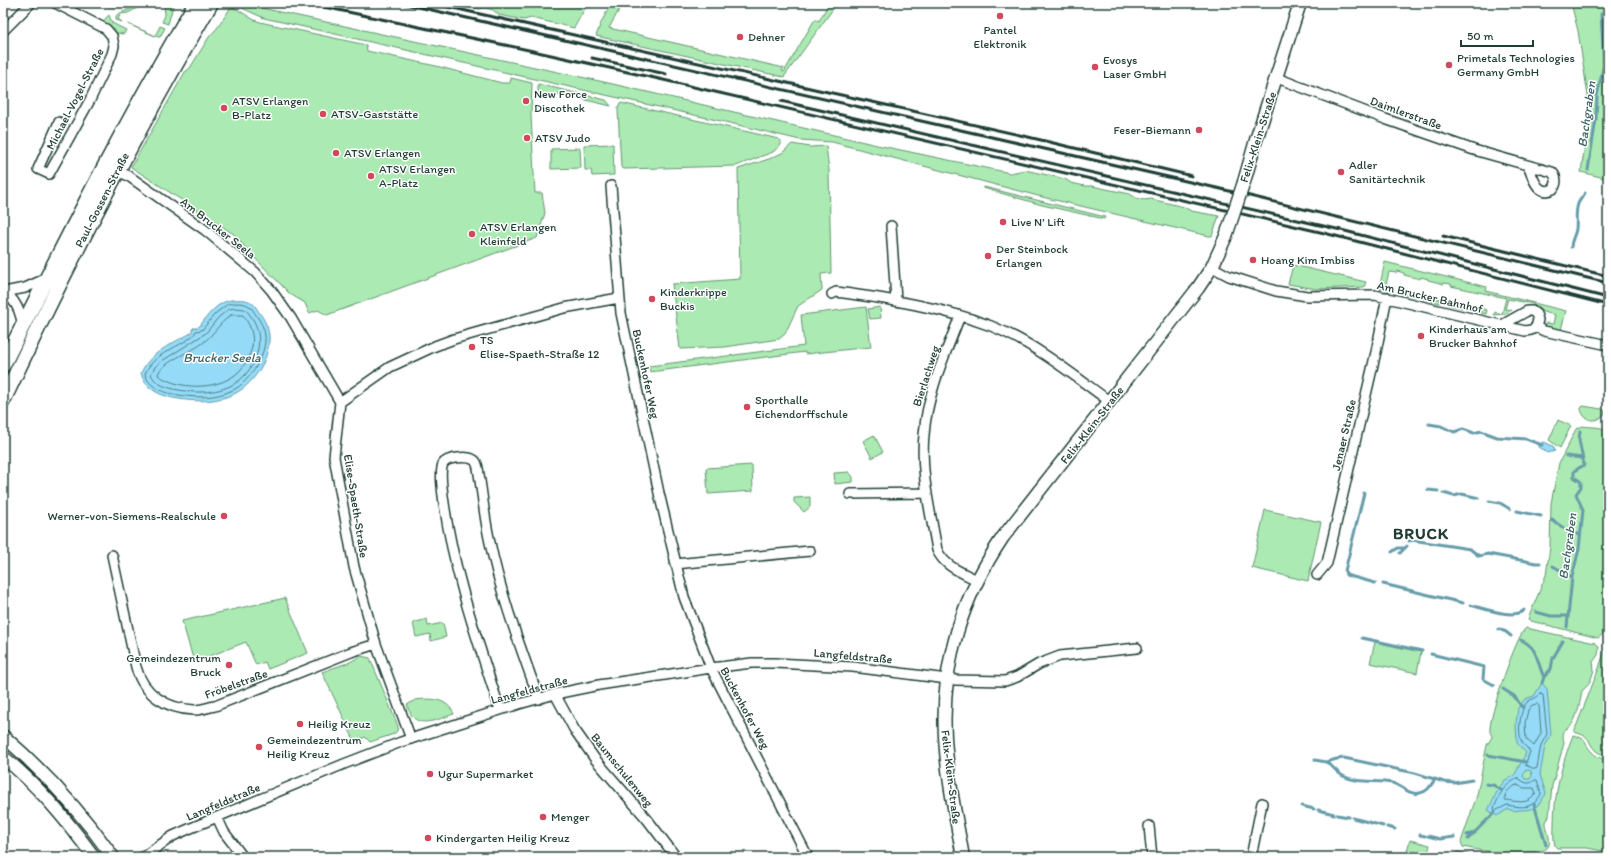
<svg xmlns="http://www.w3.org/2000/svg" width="1611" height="860" font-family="Itim,sans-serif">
  <rect width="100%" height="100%" fill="#fff"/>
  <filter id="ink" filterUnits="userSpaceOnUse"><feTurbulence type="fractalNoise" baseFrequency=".025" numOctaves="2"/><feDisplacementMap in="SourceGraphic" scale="8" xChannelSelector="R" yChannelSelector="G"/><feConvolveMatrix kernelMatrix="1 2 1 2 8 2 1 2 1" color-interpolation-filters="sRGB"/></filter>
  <g filter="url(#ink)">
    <path fill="#abeab2" stroke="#659473" d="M 91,3 L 133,3 C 120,9 105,7 91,3 Z
      M 161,3 L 174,3 L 168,24 L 162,22 L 165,15 L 164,4 Z
      M 238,3 L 604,82 L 877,145 L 1010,173 L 1025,170 L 1065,179 L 1071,183 L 1085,186 L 1092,186 L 1130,194 L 1136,198 L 1144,200 L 1151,199 L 1184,207 L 1191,211 L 1219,216 L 1212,236 L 1209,236 L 1042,197 L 832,142 L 800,140 L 734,124 L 264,18 L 233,4 Z
      M 450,3 L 588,3 L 574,28 L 531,18 L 524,20 L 499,15 L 493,10 L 485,8 L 479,9 Z
      M 611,3 L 623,3 L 609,28 L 784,68 L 782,71 L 784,72 L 815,19 L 819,21 L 829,3 L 836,3 L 833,9 L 784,77 L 596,36 L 600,25 Z
      M 1571,3 L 1608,3 L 1608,179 L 1581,172 L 1590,109 L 1578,31 Z
      M 139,5 L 141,6 L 128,13 L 121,14 L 118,19 L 122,22 L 116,20 L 116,16 L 118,14 Z
      M 231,7 C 242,10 249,19 260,22 L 366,45 L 367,51 L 436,66 L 502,83 L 510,83 L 511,78 L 532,83 L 531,115 L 535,193 L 542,193 L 545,213 L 537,238 L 327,315 L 318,310 L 309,313 L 305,303 L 290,294 L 249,252 L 235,235 L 131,167 L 185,72 L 190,68 L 209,37 L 218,27 Z
      M 109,15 L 112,23 L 126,30 L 124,34 L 115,33 L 102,22 Z
      M 128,24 L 155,36 L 160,26 L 165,28 L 160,37 L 158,37 Z
      M 538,84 L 606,100 L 611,106 L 560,94 L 538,95 Z
      M 621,103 L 779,139 L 781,141 L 781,145 L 773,152 L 736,166 L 624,169 L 621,167 L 618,111 L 618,106 Z
      M 613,144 L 614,175 L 592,176 L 591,170 L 585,170 L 584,145 Z
      M 792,144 L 810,147 L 826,146 L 829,170 L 831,273 L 821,274 L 822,290 L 798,306 L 785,334 L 779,339 L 725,347 L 680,349 L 672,284 L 740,279 L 738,169 L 769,159 L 782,153 Z
      M 580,148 L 581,168 L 551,169 L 551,149 Z
      M 984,187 L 1105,217 L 1104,219 L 1042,205 L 983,188 Z
      M 1385,262 L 1487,287 L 1486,291 L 1566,311 L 1561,330 L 1545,326 L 1546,323 L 1553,324 L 1555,315 L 1543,312 L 1533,304 L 1508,299 L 1505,309 L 1512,310 L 1505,314 L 1494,315 L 1495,312 L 1502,314 L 1506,298 L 1451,286 L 1451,284 L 1444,283 L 1444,284 L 1428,280 L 1428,279 L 1421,277 L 1420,279 L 1404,275 L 1404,273 L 1397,271 L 1397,273 L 1389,272 L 1386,285 L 1393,287 L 1392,291 L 1379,289 Z
      M 1293,265 L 1366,282 L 1364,287 L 1316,289 L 1288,284 Z
      M 1401,289 L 1417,293 L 1416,297 L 1400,293 Z
      M 1424,295 L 1440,299 L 1439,303 L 1423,299 Z
      M 1448,301 L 1464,304 L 1463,308 L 1447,304 Z
      M 1471,306 L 1487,310 L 1486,314 L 1470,310 Z
      M 866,307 L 871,347 L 805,354 L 805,352 L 650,372 L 649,366 L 804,346 L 801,315 Z
      M 880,307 L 881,318 L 870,319 L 868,309 Z
      M 1583,406 L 1602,409 L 1605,411 L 1605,413 C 1599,424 1582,422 1581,408 Z
      M 1558,420 L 1571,426 L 1560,448 L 1549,440 Z
      M 1583,426 C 1593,428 1604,425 1608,434 L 1608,590 L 1603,631 L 1603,634 L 1598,638 L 1531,621 L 1528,619 L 1546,575 L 1550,547 L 1551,503 L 1559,463 L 1576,429 Z
      M 874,435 L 883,452 L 872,458 L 863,441 Z
      M 752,465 L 753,491 L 708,494 L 706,468 Z
      M 849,472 L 853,477 L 853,482 L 835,484 L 834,473 Z
      M 810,497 L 810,507 L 804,512 L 794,502 L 794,498 Z
      M 1265,510 L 1321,522 L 1308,581 L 1252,568 Z
      M 285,598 L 308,653 L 268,669 L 265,662 L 256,665 L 246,642 L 194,662 L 182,621 Z
      M 427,619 L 428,626 L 443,623 L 446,637 L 431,641 L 430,634 L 416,637 L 413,623 Z
      M 1526,628 L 1595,643 L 1599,646 L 1598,655 L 1593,662 L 1594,670 L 1591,679 L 1588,685 L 1582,691 C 1580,700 1578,716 1572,724 C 1569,728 1565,729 1562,733 L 1564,743 L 1552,786 L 1549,816 L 1546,822 C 1546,831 1555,846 1544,850 C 1516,855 1491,853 1463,847 L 1461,842 L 1477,795 L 1487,745 L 1492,737 C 1492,735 1490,733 1490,731 C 1488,719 1517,633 1526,628 Z
      M 1375,642 L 1421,652 L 1417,673 L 1370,663 Z
      M 1608,648 L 1608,757 C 1604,755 1600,754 1596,751 C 1586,741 1593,737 1574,732 L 1599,668 L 1605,649 Z
      M 361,656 L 370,658 L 398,726 L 397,731 L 394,734 L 370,742 L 365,737 L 355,742 L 322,672 L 350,662 Z
      M 415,700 C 431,698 447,698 454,714 C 443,717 422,729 412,716 C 410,713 408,708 407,705 Z
      M 1573,735 C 1590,740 1582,741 1591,751 C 1595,756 1602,759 1608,761 L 1608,852 L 1587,848 L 1557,848 L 1555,846 C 1553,839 1554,831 1554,824 C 1554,793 1562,764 1573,735 Z
      M 1410,840 L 1430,845 L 1427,857 L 1419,857 L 1406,854 Z
      M 1458,852 L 1481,857 L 1454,857 L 1456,853 Z
      M 1575,853 L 1599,857 L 1535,857 Z"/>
    <path fill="#95dbf7" stroke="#669ca9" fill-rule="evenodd" d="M 231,300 C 237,300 246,298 252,303 C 255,305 257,309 259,312 C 264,319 268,326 269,335 C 271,356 255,383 236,393 C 216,403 194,402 173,398 C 159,395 144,388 141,373 C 149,353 173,343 191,333 L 193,328 L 199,327 C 207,316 217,302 231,300 Z
      M 1544,442 L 1553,446 L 1555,451 L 1548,453 L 1539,447 L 1539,444 Z
      M 1542,683 L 1547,689 L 1551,735 L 1545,746 L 1540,775 L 1546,794 C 1537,807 1536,810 1520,810 C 1516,811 1512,811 1508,809 L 1497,816 L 1488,810 L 1499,788 L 1505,780 L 1514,776 L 1526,753 L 1517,743 L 1516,723 L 1518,708 L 1525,699 L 1534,696 ZM 1528,770 L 1531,771 L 1532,776 L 1530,779 L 1525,779 L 1523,776 L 1525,771 Z"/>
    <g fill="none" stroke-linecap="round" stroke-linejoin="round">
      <path stroke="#4e7c82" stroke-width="1" d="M 228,304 C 234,303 244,302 249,306 C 252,308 254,312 256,315 C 260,321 264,327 265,335 C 267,354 250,382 233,390 C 214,399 194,398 173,394 C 162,392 148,386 145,374 C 154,350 190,345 196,331 L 202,330 L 215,314 Z
        M 229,309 C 233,308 240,308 244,309 C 248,311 250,315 252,318 C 265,337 258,364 241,379 C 225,393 199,394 179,390 C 168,388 155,385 151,374 L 155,367 L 162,361 L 206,333 L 218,318 Z
        M 231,315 L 243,315 C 253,329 256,342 248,358 C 245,364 241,371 235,375 C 215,390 179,390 158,375 C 159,365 188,352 197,347 C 211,339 218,324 231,315 Z
        M 1540,694 L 1543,695 L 1547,734 L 1541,745 L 1537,768 L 1535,769 L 1525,765 L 1530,752 C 1528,748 1524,746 1522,742 C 1517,734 1520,709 1527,702 C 1532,698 1535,700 1540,694 Z
        M 1537,704 L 1539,706 L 1541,733 L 1534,746 L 1526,739 L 1525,723 L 1528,710 L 1531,706 Z
        M 1518,778 C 1524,782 1528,786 1535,780 L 1537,780 L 1541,794 C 1533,809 1523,808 1507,805 L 1495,811 L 1494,808 C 1501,792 1502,787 1518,778 Z
        M 1517,785 L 1524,788 L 1534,788 L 1536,793 C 1528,806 1517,801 1505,800 C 1504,792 1511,787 1517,785 Z"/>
      <path stroke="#669ca9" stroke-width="3" d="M 1588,170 L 1596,119 L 1597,96 L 1604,64 L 1601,14
        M 1571,247 C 1571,240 1575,236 1576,229 C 1577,220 1575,212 1578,204 C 1579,200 1583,197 1585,193
        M 1429,424 L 1441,426 L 1454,432 L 1463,429 L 1474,433 L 1481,431 L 1497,437 L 1526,439 L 1542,445
        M 1566,456 L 1582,458
        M 1428,490 L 1438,491
        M 1364,493 L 1345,571 L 1346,575 L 1375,583
        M 1443,493 L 1454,496 L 1462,494 L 1479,498
        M 1489,501 L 1500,503 L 1510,509
        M 1517,511 L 1541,516
        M 1552,520 L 1565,529 L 1580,535
        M 1409,541 L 1412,540 L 1470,549 L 1479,556 L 1488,554 L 1536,563 L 1540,563
        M 1392,552 L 1398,548 L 1404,548
        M 1400,553 L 1407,546
        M 1553,566 L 1572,577
        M 1383,584 L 1463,603
        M 1470,605 C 1482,608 1515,620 1524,610
        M 1536,612 L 1551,616 L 1568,616
        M 1567,627 L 1572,577 L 1579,549 L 1583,510 L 1576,494 L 1581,487 L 1581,482 L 1574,477 L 1574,471 L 1584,465 L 1579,440 L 1580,431
        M 1499,629 L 1506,632 L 1511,636
        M 1362,638 L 1422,651
        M 1521,640 C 1539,648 1536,661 1544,677
        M 1431,654 L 1484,667 L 1483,679 L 1494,685
        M 1542,683 L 1544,677 L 1551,669 L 1553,658 L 1563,641
        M 1503,689 L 1514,696 L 1522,707
        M 1488,755 L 1526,762
        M 1315,760 L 1326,762 L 1337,759 L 1344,758 L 1415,773 L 1444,782 L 1454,783 L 1472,780
        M 1326,762 C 1333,766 1336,772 1343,776 C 1358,784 1376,780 1392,783 C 1401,785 1410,796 1420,793 C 1428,792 1431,785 1435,779
        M 1486,784 L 1493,785 L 1501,790
        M 1534,804 L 1546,845
        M 1302,806 L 1314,809
        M 1318,810 L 1334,814
        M 1337,815 L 1349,817
        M 1353,818 L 1383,826
        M 1387,827 L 1395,829
        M 1420,835 L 1425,836
        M 1467,835 L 1475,833
        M 1428,836 L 1440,839 L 1454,837
        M 1468,839 L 1495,812"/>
      <defs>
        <path id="street" d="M 55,3 L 106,29 L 112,36 L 114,46 L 112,54 L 90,100 L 49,174 L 38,169 L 59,122
          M 3,31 L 31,3
          M 1277,78 L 1385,119 L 1474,150 L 1552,172 C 1557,177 1557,184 1553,189 C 1537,197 1533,177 1528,166
          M 117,170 L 130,177 L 205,230 L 255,272 L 271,290 L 291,318 L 340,402
          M 611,186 L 621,313 L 659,493 L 684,597 L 711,668 L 808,857
          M 891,226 L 896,300
          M 1212,267 L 1229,276 L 1276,291 L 1307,296 L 1375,295 L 1525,331 L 1531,330 L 1536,327 L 1538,320 L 1536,314 L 1532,311 L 1527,311 L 1502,325
          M 3,291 C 16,300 20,311 23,326
          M 4,292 L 25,288 L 47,278
          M 832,294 L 836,292 C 889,299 941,307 991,326 C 1034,343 1072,374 1109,401
          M 960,316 C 945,355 927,393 924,435 C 920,473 931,513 937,550 C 945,567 961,572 977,580
          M 1536,327 L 1544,331 L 1608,345
          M 850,494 L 927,493
          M 112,555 L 136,667 C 143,694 167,709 194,710 C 201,710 209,707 215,706 L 351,652 L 376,644
          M 675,564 L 810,551
          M 1317,575 L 1327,563 L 1376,352 L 1387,297
          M 555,694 L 574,729 L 595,759 L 647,819 L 676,857
          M 500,710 C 478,642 454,574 444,503 C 443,495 439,472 443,464 C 447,457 468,456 474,460 C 477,462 477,464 478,468 C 482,491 484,514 489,538 C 500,593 520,646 539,699
          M 411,739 L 376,644 L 354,567 L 334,457 L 340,402 L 390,367 L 435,346 L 454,339 L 564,308 L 619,298
          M 217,817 L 224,832 L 243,857
          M 1149,826 L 1152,857
          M 143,857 L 173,836 L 191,828 L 344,764 L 401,742 L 519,704 L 555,694 L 599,685 L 711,668 L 752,663 L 775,663 L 853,667 L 955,680 L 1005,681 L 1017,677 L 1039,664 L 1060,656 L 1137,648
          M 1251,857 L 1262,803"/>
        <path id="secondary" d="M 1244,182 L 1256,140 L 1300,3
          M 3,736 C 45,772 81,812 113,857
          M 3,757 C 38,785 67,821 94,857
          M 963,857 C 956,817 947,777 945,737 C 941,662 962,598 1003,537 L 1198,288 L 1212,267 L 1226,236"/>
        <path id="primary" d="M 3,365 C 65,242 126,120 196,3
          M 3,401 C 67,265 135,133 211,3"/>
      </defs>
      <use href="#street" stroke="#1f3d34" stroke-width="12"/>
      <use href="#secondary" stroke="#1f3d34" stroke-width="15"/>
      <use href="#primary" stroke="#1f3d34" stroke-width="17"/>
      <use href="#street" stroke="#fff" stroke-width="9"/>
      <use href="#secondary" stroke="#fff" stroke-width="12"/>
      <use href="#primary" stroke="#fff" stroke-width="14"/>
      <path stroke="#1f3d34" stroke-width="3" d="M 305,3 L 524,49 L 659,79 L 1320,232 L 1608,305
        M 401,3 L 1221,189 L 1608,283
        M 431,3 L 1024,136 L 1192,176
        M 592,58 L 666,74
        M 781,101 L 1341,230 L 1608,298
        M 1443,236 L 1608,276"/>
      <defs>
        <path id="secondary-bridge" d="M 1226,236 L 1244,182"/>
      </defs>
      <use href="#secondary-bridge" stroke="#1f3d34" stroke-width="15" stroke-linecap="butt"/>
      <use href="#secondary-bridge" stroke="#fff" stroke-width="12"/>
    </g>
  </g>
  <g fill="#d1495b" stroke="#fff" stroke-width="1.5">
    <circle cx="1000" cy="16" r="4"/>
    <circle cx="740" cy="37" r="4"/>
    <circle cx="1449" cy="65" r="4"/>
    <circle cx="1095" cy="67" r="4"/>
    <circle cx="526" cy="101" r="4"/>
    <circle cx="224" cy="108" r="4"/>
    <circle cx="323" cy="114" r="4"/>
    <circle cx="1199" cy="130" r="4"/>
    <circle cx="527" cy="138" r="4"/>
    <circle cx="336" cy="153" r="4"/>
    <circle cx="1341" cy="172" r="4"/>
    <circle cx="371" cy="176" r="4"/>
    <circle cx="1003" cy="222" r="4"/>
    <circle cx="472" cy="234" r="4"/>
    <circle cx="988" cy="256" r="4"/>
    <circle cx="1253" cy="260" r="4"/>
    <circle cx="652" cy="299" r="4"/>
    <circle cx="1421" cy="336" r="4"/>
    <circle cx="472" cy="347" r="4"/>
    <circle cx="747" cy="407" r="4"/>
    <circle cx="224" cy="516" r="4"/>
    <circle cx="229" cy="665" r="4"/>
    <circle cx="300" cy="724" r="4"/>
    <circle cx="259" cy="747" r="4"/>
    <circle cx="430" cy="774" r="4"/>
    <circle cx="543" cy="817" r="4"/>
    <circle cx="428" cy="838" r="4"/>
  </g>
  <g text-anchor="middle" stroke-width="3" stroke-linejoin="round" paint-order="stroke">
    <g font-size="12" fill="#1f3d34" stroke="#fff" text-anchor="start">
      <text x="1000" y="34" text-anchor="middle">Pantel<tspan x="1000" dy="14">Elektronik</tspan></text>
      <text x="748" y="41">Dehner</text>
      <text x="1457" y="62">Primetals Technologies<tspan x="1457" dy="14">Germany GmbH</tspan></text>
      <text x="1103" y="64">Evosys<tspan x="1103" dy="14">Laser GmbH</tspan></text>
      <text x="534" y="98">New Force<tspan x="534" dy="14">Discothek</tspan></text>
      <text x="232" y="105">ATSV Erlangen<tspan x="232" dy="14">B-Platz</tspan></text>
      <text x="331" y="118">ATSV-Gaststätte</text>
      <text x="1191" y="134" text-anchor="end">Feser-Biemann</text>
      <text x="535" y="142">ATSV Judo</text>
      <text x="344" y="157">ATSV Erlangen</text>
      <text x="1349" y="169">Adler<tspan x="1349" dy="14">Sanitärtechnik</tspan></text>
      <text x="379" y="173">ATSV Erlangen<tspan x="379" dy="14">A-Platz</tspan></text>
      <text x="1011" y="226">Live N’ Lift</text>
      <text x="480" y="231">ATSV Erlangen<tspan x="480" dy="14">Kleinfeld</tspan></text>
      <text x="996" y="253">Der Steinbock<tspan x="996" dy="14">Erlangen</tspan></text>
      <text x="1261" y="264">Hoang Kim Imbiss</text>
      <text x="660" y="296">Kinderkrippe<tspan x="660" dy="14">Buckis</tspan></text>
      <text x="1429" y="333">Kinderhaus am<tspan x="1429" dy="14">Brucker Bahnhof</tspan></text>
      <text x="480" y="344">TS<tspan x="480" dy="14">Elise-Spaeth-Straße 12</tspan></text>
      <text x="755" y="404">Sporthalle<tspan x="755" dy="14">Eichendorffschule</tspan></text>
      <text x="216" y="520" text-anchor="end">Werner-von-Siemens-Realschule</text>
      <text x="221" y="662" text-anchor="end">Gemeindezentrum<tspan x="221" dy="14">Bruck</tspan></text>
      <text x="308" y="728">Heilig Kreuz</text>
      <text x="267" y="744">Gemeindezentrum<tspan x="267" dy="14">Heilig Kreuz</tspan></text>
      <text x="438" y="778">Ugur Supermarket</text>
      <text x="551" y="821">Menger</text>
      <text x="436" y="842">Kindergarten Heilig Kreuz</text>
    </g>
    <g font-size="12" fill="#1f3d34" stroke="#fff">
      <text transform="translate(75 99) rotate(-63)" y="4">Michael-Vogel-Straße</text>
      <text transform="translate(1406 113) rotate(20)" y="4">Daimlerstraße</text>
      <text transform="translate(1258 137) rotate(-72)" y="4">Felix-Klein-Straße</text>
      <text transform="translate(102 200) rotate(-63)" y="4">Paul-Gossen-Straße</text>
      <text transform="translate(218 228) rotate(38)" y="4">Am Brucker Seela</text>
      <text transform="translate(1430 297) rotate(13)" y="4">Am Brucker Bahnhof</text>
      <text transform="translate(646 374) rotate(78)" y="4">Buckenhofer Weg</text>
      <text transform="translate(926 376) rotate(-72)" y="4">Bierlachweg</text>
      <text transform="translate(1092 425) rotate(-52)" y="4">Felix-Klein-Straße</text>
      <text transform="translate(1344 435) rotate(-77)" y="4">Jenaer Straße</text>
      <text transform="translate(356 506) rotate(81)" y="4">Elise-Spaeth-Straße</text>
      <text transform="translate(853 656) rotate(5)" y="4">Langfeldstraße</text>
      <text transform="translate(236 684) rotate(-20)" y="4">Fröbelstraße</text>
      <text transform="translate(529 690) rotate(-15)" y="4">Langfeldstraße</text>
      <text transform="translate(745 708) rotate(62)" y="4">Buckenhofer Weg</text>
      <text transform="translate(622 770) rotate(51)" y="4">Baumschulenweg</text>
      <text transform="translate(951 777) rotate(83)" y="4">Felix-Klein-Straße</text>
      <text transform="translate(223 802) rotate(-23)" y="4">Langfeldstraße</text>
    </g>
    <g font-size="13" font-style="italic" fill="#3c6465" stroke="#fff">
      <text transform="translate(1586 114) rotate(-82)" y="5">Bachgraben</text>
      <text x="222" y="362">Brucker Seela</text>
      <text transform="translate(1567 546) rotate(-82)" y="5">Bachgraben</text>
    </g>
    <g font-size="16" font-weight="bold" letter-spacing="1" fill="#1f3d34" stroke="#fff">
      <text x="1421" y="539">BRUCK</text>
    </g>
  </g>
  <rect width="1611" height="860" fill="none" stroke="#fff" stroke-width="16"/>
  <rect x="8" y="8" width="1595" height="844" fill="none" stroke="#1f3d34" stroke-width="1.5" filter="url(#ink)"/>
  <path d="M1461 40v6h72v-6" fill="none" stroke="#1f3d34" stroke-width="2"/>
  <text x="1467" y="40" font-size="12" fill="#1f3d34" stroke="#ffffff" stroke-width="3" paint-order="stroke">50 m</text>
</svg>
